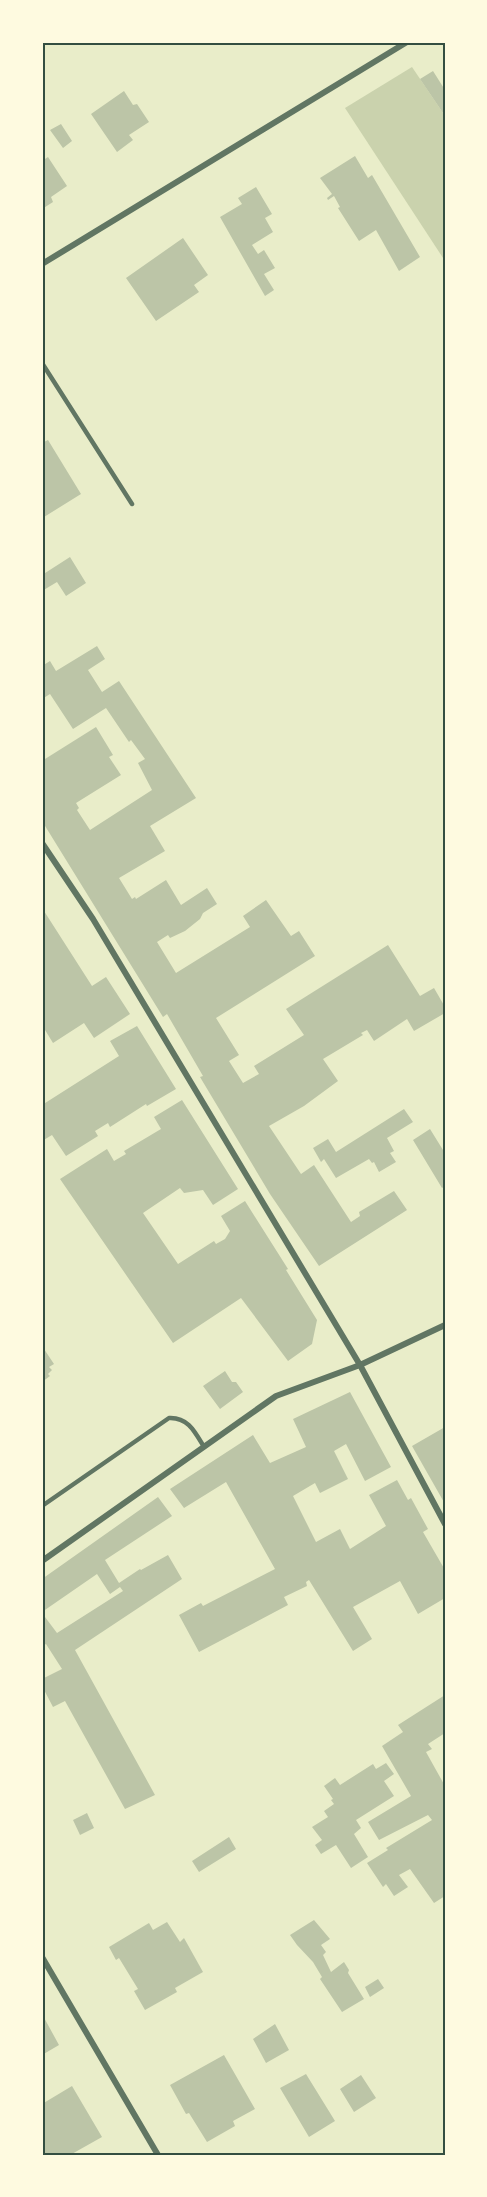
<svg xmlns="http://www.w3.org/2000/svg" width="487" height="2197" font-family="Merriweather,serif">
  <rect width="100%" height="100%" fill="#e9edc9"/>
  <path fill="#cad2ad" d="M 412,67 L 445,116 L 445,261 L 345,108 Z"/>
  <path fill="#bcc5a7" d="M 433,71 L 445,90 L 445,116 L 420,79 Z
    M 124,91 L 133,105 L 137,104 L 149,122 L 129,135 L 133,140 L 117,152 L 91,114 Z
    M 61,124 L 72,141 L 63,148 L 50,130 Z
    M 355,156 L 368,178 L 372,175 L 420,257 L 399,271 L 376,230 L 359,241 L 338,208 L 340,207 L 334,196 L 328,200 L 327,198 L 332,194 L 320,178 Z
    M 48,157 L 67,186 L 51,197 L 53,202 L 42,209 L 42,161 Z
    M 256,187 L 272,214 L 265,218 L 273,232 L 252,245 L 258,254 L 264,250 L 275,268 L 264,274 L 274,290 L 265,296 L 220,217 L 242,204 L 238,198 Z
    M 183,238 L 208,275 L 194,285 L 199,292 L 156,321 L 126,278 Z
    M 48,440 L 81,494 L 44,517 L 42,514 L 42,443 Z
    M 70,557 L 86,583 L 66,596 L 57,582 L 42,591 L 42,575 Z
    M 97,646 L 105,659 L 88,670 L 102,692 L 119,681 L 196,798 L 150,826 L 165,851 L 119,878 L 132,899 L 135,897 L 136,899 L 166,880 L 181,905 L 207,888 L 217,904 L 203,913 L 200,919 L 185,931 L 170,938 L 168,935 L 157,942 L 176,973 L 250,927 L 243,916 L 266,900 L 291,936 L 299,931 L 315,956 L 216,1018 L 239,1055 L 229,1061 L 243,1083 L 259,1074 L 254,1066 L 304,1035 L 286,1009 L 388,945 L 420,996 L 434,988 L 445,1007 L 445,1013 L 414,1031 L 407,1019 L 374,1041 L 367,1030 L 361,1033 L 363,1035 L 323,1059 L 338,1081 L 304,1106 L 269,1126 L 301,1174 L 314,1165 L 351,1222 L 360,1216 L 359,1212 L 394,1191 L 407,1210 L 319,1266 L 270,1194 L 200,1077 L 203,1076 L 167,1014 L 163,1017 L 42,821 L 42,755 L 45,759 L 96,727 L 113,755 L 109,757 L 121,775 L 76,803 L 79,808 L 77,810 L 90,830 L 152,790 L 138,763 L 145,759 L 131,740 L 129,742 L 106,708 L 73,729 L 50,694 L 42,699 L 42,666 L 50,661 L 56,671 Z
    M 44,911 L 92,986 L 106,977 L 130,1014 L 94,1038 L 84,1023 L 53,1043 L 42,1025 L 42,913 Z
    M 137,1026 L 176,1089 L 147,1106 L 146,1104 L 110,1127 L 108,1123 L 95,1131 L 98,1136 L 66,1156 L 52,1135 L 42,1141 L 42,1105 L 119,1056 L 110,1041 Z
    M 182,1100 L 238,1189 L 213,1205 L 203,1190 L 184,1193 L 180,1188 L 143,1213 L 178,1264 L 214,1241 L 216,1244 L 225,1239 L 230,1231 L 221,1216 L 245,1201 L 288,1269 L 286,1270 L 317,1320 L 312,1344 L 288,1361 L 241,1298 L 173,1343 L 60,1179 L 107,1149 L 114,1161 L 126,1154 L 124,1151 L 161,1129 L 154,1117 Z
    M 404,1109 L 413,1122 L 387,1138 L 394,1151 L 390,1153 L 396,1162 L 379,1172 L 374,1162 L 372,1163 L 369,1159 L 336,1178 L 324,1159 L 321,1162 L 313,1148 L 328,1139 L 336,1152 Z
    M 430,1129 L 443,1150 L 445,1149 L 445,1186 L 442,1188 L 413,1140 Z
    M 42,1346 L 54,1364 L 49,1367 L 52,1370 L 48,1374 L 50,1376 L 42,1382 Z
    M 225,1371 L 232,1382 L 236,1382 L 243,1392 L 220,1409 L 203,1386 Z
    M 350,1392 L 391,1467 L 365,1481 L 346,1444 L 334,1451 L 348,1479 L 320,1493 L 315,1483 L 293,1496 L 316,1542 L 340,1529 L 350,1549 L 386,1526 L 369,1495 L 397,1480 L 408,1500 L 411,1498 L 428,1529 L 423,1532 L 445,1570 L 445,1598 L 418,1614 L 400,1581 L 353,1607 L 372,1639 L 353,1651 L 309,1580 L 306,1582 L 307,1586 L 284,1597 L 288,1605 L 199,1652 L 179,1615 L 201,1603 L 203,1606 L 275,1569 L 226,1482 L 184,1508 L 170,1489 L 253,1435 L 270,1463 L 306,1447 L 293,1419 Z
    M 445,1427 L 445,1504 L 412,1446 Z
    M 158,1497 L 172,1516 L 105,1560 L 119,1583 L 140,1569 L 141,1570 L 168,1555 L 182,1579 L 75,1650 L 155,1795 L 125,1809 L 65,1701 L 53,1707 L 42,1686 L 42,1679 L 62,1669 L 46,1644 L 42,1646 L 42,1613 L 57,1633 L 123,1591 L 120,1587 L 110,1594 L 97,1574 L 42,1612 L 42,1579 Z
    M 445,1695 L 445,1733 L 428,1744 L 432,1749 L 426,1752 L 445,1786 L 445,1896 L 434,1903 L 410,1869 L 399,1875 L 408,1887 L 394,1896 L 386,1884 L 383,1887 L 367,1863 L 388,1850 L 386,1848 L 432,1820 L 428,1815 L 379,1840 L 368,1822 L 411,1796 L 382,1746 L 403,1732 L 398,1725 Z
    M 386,1763 L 394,1774 L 384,1781 L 394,1796 L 356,1820 L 361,1828 L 354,1834 L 368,1857 L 351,1868 L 336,1845 L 321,1854 L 315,1845 L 322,1840 L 312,1827 L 328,1817 L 324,1811 L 334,1804 L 331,1800 L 333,1799 L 324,1786 L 335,1778 L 340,1785 L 373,1764 L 376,1769 Z
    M 87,1813 L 94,1828 L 80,1835 L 73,1820 Z
    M 229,1837 L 236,1849 L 199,1872 L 192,1861 Z
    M 314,1920 L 330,1939 L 321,1945 L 326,1952 L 323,1955 L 331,1972 L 344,1962 L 349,1970 L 348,1973 L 364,1999 L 342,2012 L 320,1979 L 322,1977 L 313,1962 L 297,1945 L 290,1935 Z
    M 167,1922 L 180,1942 L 184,1938 L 203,1972 L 175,1988 L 177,1992 L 145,2010 L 134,1991 L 138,1989 L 119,1958 L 116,1960 L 109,1947 L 149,1923 L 153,1930 Z
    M 378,1979 L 384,1988 L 370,1997 L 365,1987 Z
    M 42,2014 L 59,2045 L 42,2055 Z
    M 275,2024 L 289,2050 L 266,2063 L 253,2039 Z
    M 224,2055 L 255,2109 L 233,2121 L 235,2126 L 207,2142 L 189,2113 L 186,2114 L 170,2085 Z
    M 306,2074 L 335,2121 L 309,2137 L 280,2088 Z
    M 361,2075 L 376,2098 L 354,2112 L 340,2089 Z
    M 72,2086 L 102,2137 L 70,2155 L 46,2155 L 42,2147 L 42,2104 Z"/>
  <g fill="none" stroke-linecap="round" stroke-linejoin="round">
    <path stroke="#617663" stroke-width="4.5" d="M 42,363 L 132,504
      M 42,1506 L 169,1418 C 188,1417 195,1432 204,1447"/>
    <path stroke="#617663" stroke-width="6" d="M 42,264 L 407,42
      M 42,843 L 93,919 L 360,1365 L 445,1524
      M 42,1561 L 276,1396 L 360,1365 L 445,1325
      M 42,1957 L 158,2155"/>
  </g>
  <rect width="487" height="2197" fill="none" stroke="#fefae0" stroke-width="87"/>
  <rect x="44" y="44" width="400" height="2110" fill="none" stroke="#344e41" stroke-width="2"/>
</svg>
